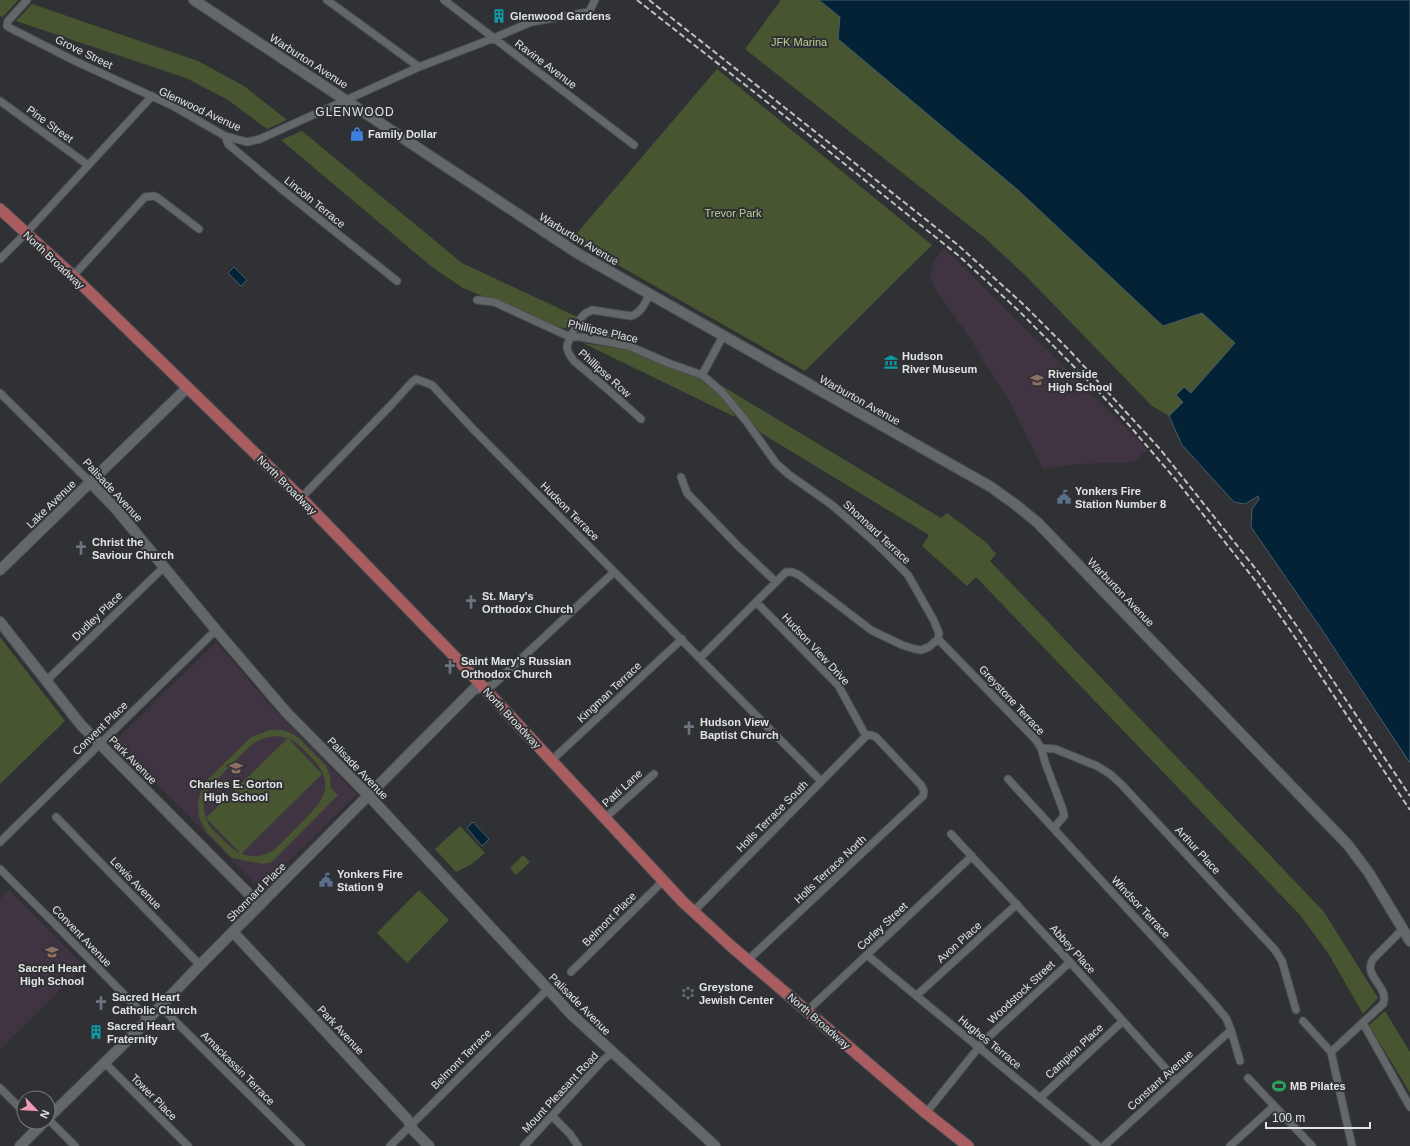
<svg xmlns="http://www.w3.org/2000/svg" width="1410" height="1146" font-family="Arial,sans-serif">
  <rect width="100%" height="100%" fill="#2f3134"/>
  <path fill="#403442" d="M 944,248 L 1148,450 L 1133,462 L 1076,464 L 1043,469 L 1010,402 L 967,334 L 935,289 L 932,283 L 931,274 L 934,261 Z
    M 216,642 L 269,704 L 357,794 L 260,889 L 115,741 Z
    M 9,890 L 84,966 L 0,1049 L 0,899 Z"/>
  <path fill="#475630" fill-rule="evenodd" d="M 0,0 L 18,0 L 3,17 L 0,16 Z
    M 781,0 L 819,0 L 840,17 L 1018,190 L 1163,326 L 1202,313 L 1235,343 L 1191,393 L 1184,387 L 1176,396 L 1183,402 L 1169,416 L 1152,406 L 1026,276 L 985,238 L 745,49 Z
    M 32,4 L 198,61 L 244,86 L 287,120 L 267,129 L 228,100 L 186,78 L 16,21 Z
    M 717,69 L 932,245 L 805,371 L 572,239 Z
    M 302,131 L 462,263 L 633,343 L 555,326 L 463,288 L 432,267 L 281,140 Z
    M 583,343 L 627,350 L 698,378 L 727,401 L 735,417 Z
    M 722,386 L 941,518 L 947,513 L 987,543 L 996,554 L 990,561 L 1324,912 L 1378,998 L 1363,1014 L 1328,953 L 1300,915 L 976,577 L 967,586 L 922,546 L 929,535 L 761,433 Z
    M 0,637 L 65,721 L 0,784 Z
    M 270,730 L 282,730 L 291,733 L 299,738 L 326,766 L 330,776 L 331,788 L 338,795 L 272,862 L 262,864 L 232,858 L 205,830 L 199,817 L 198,807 L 199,797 L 204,783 L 251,737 ZM 276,736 C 294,738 299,745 311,757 C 337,784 324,800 302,822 C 293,831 284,841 274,850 C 251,862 239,856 221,838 C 215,832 209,827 206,818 L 241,854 L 322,774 L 288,738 L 206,818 C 204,811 203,803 205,797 C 209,786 243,752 253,744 C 260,739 268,737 276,736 Z
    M 460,826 L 485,853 L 472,864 L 456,872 L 435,849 Z
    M 523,855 L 530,862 L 516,875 L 510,868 Z
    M 419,890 L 449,920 L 407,963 L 377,933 Z
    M 1385,1011 L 1410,1052 L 1410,1093 L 1369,1025 Z"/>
  <path fill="#032235" stroke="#465c6a" d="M 819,0 L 1410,0 L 1410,763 L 1320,627 L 1251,527 L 1252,509 L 1259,499 L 1258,496 L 1245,504 L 1234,502 L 1182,445 L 1169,416 L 1183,402 L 1176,395 L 1184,387 L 1191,393 L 1235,343 L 1202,313 L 1163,326 L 1018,190 L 838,39 L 840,17 Z
    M 234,267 L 247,280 L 241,286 L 228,273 Z
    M 473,822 L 489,839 L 482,846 L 467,828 Z"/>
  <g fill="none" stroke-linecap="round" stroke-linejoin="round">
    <defs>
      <path id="street" d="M 27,0 L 8,21 L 7,26 L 12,29 L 75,61 L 173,106 L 225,136 L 247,142 L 260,139 L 419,67 L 494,38 L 531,22 L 589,12 L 595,0
        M 327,0 L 419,67
        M 444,0 L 634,145
        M 0,101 L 88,165
        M 225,136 L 228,144 L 284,191 L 397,281
        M 0,259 L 26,233 L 152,96
        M 73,276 L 145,197 L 154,196 L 158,198 L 199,229
        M 477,300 L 494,302 L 570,337 L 581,337 L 629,346 L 668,363 L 702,375 L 721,391 L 746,421 L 776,463 L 788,474 L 832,505 L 877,544 L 908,575 L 933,619 L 939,633 L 938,639 L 929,647 L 921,650 L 915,649 L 902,645 L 881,635 L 871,630 L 799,575 L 792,572 L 786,572 L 700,658
        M 702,375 L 723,336
        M 0,393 L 90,482
        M 641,419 L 605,387 L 574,361 C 571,357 567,352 567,347 C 568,339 580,317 586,313 C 588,312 591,311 592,310 L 631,316 C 641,313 645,303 650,294
        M 681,477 L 687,493 L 738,546 L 776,582
        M 301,498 L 392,404 L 412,382 L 416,379 L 432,385 L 473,429 L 821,781
        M 756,602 L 838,685 L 866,736
        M 938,639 L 1036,740 L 1041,748 L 1046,765 L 1063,810 L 1064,816 L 1054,828
        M 46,681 L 164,567
        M 483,687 L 493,685 L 614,572
        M 1041,748 L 1055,749 L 1097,766 L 1110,774 L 1122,785 L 1275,950 L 1282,961 L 1296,1010
        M 552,760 L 682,639
        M 1008,779 L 1211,1000 L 1226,1018 L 1231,1030 L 1240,1061
        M 56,817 L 200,965
        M 605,818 L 654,774
        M 951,834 L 1070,962 L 1176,1080
        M 0,842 L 216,630
        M 0,869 L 51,920 L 148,1019
        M 693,912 L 866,736
        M 867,955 L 1098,1146
        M 748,960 L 923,796 L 924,791 L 921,785 L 876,737 L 871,735 L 866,736
        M 571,972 L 663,881
        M 916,996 L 1017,904
        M 160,1006 L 301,1146
        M 807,1011 L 972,856
        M 1303,1021 L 1331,1052
        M 1363,1023 L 1410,1107
        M 105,1063 L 188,1146
        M 1248,1078 L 1312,1146
        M 0,1088 L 24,1112
        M 1040,1098 L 1123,1021
        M 926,1113 L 983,1042 L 1070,962
        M 552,1116 L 570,1134 L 578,1146
        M 48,1119 L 75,1146
        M 390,1146 L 548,989
        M 524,1146 L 603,1060 L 612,1053
        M 1104,1146 L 1231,1030
        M 1230,1146 L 1274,1106
        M 1352,1146 L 1331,1052 L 1383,1004 C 1390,986 1362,977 1373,959 L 1403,929"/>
      <path id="secondary" d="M 194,0 L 577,253 L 991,487 L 1016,505 L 1038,523 L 1348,845 L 1369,873 L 1410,941
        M 90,482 L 116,509 L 216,630 L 286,712 L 369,796 L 571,1014 L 715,1146
        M 0,570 L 187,388
        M 0,622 L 81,725 L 260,905
        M 233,932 L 407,1119 L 414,1131 L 429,1146
        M 48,1118 L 134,1034 L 200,965 L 474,689 L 483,687
        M 20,1146 L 44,1122"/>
      <path id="primary" d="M 0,209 L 73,276 L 301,498 L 457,659 L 683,902 L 732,947 L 842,1041 L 926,1113 L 968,1146"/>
    </defs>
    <use href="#street" stroke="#4c4e50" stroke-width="9"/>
    <use href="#secondary" stroke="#4c4e50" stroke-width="12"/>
    <use href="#primary" stroke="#4c4e50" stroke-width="13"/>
    <use href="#street" stroke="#64676a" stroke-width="7"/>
    <use href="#secondary" stroke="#64676a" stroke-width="10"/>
    <use href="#primary" stroke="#aa5d60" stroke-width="11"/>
    <path stroke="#c0c2c4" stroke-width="2" stroke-dasharray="6 3" stroke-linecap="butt" d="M 637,0 L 800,128 L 959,256 L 1019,311 L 1098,391 L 1128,424 L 1176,480 L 1254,579 L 1290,630 L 1410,810
      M 649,0 L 958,245 L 1024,305 L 1070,351 L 1160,449 L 1259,573 L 1296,625 L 1410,796"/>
  </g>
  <defs>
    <symbol id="building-bare" viewBox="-9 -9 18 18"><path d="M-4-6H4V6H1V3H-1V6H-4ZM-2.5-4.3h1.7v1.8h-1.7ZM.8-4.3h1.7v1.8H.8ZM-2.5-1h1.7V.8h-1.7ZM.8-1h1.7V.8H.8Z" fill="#0f9aa8" stroke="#2f3134" stroke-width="2.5" paint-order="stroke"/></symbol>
    <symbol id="shop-bare" viewBox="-9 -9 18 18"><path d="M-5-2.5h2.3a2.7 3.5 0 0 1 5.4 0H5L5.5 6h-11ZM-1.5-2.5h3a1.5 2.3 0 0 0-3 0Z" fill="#3f7fe0" stroke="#2f3134" stroke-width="2.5" paint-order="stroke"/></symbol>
    <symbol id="museum-bare" viewBox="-9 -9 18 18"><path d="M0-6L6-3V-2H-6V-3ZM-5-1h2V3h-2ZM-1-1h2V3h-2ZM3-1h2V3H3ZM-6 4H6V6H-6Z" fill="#0f9aa8" stroke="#2f3134" stroke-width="2.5" paint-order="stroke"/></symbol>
    <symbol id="school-bare" viewBox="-9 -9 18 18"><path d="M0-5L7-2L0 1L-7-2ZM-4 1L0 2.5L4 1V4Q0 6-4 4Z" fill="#8d6e63" stroke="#2f3134" stroke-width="2.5" paint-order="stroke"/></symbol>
    <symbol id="civic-bare" viewBox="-9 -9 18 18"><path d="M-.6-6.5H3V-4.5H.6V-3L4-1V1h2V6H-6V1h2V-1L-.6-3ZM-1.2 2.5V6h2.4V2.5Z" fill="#5c6f8a" stroke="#2f3134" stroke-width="2.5" paint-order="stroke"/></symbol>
    <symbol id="church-bare" viewBox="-9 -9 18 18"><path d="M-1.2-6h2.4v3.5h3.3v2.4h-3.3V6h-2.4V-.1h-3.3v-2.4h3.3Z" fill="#6b7280" stroke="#2f3134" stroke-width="2.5" paint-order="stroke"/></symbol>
    <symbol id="synagogue-bare" viewBox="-9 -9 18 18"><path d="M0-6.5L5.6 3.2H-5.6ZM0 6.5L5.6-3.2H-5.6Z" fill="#6b7280" stroke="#2f3134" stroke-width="2.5" paint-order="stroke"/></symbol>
    <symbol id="stadium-bare" viewBox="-9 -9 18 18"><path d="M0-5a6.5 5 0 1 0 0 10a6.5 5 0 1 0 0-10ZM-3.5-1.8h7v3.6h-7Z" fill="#2e9e5b" stroke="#2f3134" stroke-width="2.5" paint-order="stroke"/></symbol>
  </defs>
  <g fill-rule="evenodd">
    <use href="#building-bare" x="489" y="6" width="20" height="20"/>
    <use href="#shop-bare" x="347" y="124" width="20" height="20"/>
    <use href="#museum-bare" x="881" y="352" width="20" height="20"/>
    <use href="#school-bare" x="1027" y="370" width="20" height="20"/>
    <use href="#civic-bare" x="1054" y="487" width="20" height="20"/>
    <use href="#church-bare" x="71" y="538" width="20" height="20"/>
    <use href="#church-bare" x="461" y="592" width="20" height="20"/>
    <use href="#church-bare" x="440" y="657" width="20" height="20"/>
    <use href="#church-bare" x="679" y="718" width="20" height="20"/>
    <use href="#school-bare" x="226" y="758" width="20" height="20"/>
    <use href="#civic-bare" x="316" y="870" width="20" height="20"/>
    <use href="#school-bare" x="42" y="942" width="20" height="20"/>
    <use href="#synagogue-bare" x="678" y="983" width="20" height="20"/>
    <use href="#church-bare" x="91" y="993" width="20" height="20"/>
    <use href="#building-bare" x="86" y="1022" width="20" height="20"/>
    <use href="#stadium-bare" x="1269" y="1076" width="20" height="20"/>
  </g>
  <g text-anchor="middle" stroke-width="4" stroke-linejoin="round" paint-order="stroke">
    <g font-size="11" font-weight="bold" fill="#e1e3e4" stroke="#2f3134" text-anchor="start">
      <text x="510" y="20">Glenwood Gardens</text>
      <text x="368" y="138">Family Dollar</text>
      <text x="902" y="360">Hudson<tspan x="902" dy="13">River Museum</tspan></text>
      <text x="1048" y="378">Riverside<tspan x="1048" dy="13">High School</tspan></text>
      <text x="1075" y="495">Yonkers Fire<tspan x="1075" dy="13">Station Number 8</tspan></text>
      <text x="92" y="546">Christ the<tspan x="92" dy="13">Saviour Church</tspan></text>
      <text x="482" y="600">St. Mary's<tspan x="482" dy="13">Orthodox Church</tspan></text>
      <text x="461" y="665">Saint Mary's Russian<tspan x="461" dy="13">Orthodox Church</tspan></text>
      <text x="700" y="726">Hudson View<tspan x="700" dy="13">Baptist Church</tspan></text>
      <text x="236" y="788" text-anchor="middle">Charles E. Gorton<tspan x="236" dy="13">High School</tspan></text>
      <text x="337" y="878">Yonkers Fire<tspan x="337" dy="13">Station 9</tspan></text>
      <text x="52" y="972" text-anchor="middle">Sacred Heart<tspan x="52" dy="13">High School</tspan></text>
      <text x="699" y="991">Greystone<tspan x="699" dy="13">Jewish Center</tspan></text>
      <text x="112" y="1001">Sacred Heart<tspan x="112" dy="13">Catholic Church</tspan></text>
      <text x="107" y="1030">Sacred Heart<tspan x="107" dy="13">Fraternity</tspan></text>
      <text x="1290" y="1090">MB Pilates</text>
    </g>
    <g font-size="11" fill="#b7d18d" stroke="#2f3134">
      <text x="799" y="46">JFK Marina</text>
      <text x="733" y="217">Trevor Park</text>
    </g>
    <g font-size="11" fill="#e1e3e4" stroke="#2f3134">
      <text transform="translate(84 52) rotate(26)" y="4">Grove Street</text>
      <text transform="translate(309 61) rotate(33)" y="4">Warburton Avenue</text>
      <text transform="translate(546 64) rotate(37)" y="4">Ravine Avenue</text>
      <text transform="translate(200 109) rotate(25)" y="4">Glenwood Avenue</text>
      <text transform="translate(50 124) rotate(36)" y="4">Pine Street</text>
      <text transform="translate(315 202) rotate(39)" y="4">Lincoln Terrace</text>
      <text transform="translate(579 239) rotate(31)" y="4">Warburton Avenue</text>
      <text transform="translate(54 260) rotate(43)" y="4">North Broadway</text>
      <text transform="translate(603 331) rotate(13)" y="4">Phillipse Place</text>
      <text transform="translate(605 373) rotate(42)" y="4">Phillipse Row</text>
      <text transform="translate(860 400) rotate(29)" y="4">Warburton Avenue</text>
      <text transform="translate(287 485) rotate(45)" y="4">North Broadway</text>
      <text transform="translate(113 490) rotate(47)" y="4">Palisade Avenue</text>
      <text transform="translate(51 504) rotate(-44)" y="4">Lake Avenue</text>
      <text transform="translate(570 511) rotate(45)" y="4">Hudson Terrace</text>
      <text transform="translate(877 532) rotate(43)" y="4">Shonnard Terrace</text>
      <text transform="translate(1121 592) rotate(46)" y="4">Warburton Avenue</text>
      <text transform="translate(97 616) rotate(-44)" y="4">Dudley Place</text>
      <text transform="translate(816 649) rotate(47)" y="4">Hudson View Drive</text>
      <text transform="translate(609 692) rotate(-43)" y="4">Kingman Terrace</text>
      <text transform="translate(1012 700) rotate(47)" y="4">Greystone Terrace</text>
      <text transform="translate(512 718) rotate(47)" y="4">North Broadway</text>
      <text transform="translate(100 728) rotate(-44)" y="4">Convent Place</text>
      <text transform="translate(133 760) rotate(45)" y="4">Park Avenue</text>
      <text transform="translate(358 768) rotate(46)" y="4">Palisade Avenue</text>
      <text transform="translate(622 788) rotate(-42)" y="4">Patti Lane</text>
      <text transform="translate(772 816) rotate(-45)" y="4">Holls Terrace South</text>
      <text transform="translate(1198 850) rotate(47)" y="4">Arthur Place</text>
      <text transform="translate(830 869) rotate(-43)" y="4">Holls Terrace North</text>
      <text transform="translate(136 883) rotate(46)" y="4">Lewis Avenue</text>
      <text transform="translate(256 892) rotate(-45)" y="4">Shonnard Place</text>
      <text transform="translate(1141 907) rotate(47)" y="4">Windsor Terrace</text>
      <text transform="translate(609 919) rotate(-45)" y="4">Belmont Place</text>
      <text transform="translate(882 926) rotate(-43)" y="4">Corley Street</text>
      <text transform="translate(82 936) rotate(46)" y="4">Convent Avenue</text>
      <text transform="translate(959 942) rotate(-42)" y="4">Avon Place</text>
      <text transform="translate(1073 949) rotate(48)" y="4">Abbey Place</text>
      <text transform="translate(1021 992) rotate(-43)" y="4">Woodstock Street</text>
      <text transform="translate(580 1004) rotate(45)" y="4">Palisade Avenue</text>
      <text transform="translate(819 1021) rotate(41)" y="4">North Broadway</text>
      <text transform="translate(341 1030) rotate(47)" y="4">Park Avenue</text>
      <text transform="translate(990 1042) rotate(39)" y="4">Hughes Terrace</text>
      <text transform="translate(1074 1051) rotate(-43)" y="4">Campion Place</text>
      <text transform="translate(461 1059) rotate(-45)" y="4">Belmont Terrace</text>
      <text transform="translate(238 1068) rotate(45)" y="4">Amackassin Terrace</text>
      <text transform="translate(1160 1080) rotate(-42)" y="4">Constant Avenue</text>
      <text transform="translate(560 1092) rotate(-47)" y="4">Mount Pleasant Road</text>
      <text transform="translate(154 1097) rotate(45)" y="4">Tower Place</text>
    </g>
    <g font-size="12" letter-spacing="1" fill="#e1e3e4" stroke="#2f3134">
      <text x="355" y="116">GLENWOOD</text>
    </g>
  </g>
  <g transform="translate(36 1110) rotate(115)"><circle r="19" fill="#2f3134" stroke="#76787a"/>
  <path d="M0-3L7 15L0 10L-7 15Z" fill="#f09ab5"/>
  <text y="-6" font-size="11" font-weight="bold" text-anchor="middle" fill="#e1e3e4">N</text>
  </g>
  <path d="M1266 1122v6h104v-6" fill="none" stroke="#e1e3e4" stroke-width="2"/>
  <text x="1272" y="1122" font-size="12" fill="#e1e3e4" stroke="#2f3134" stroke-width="3" paint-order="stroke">100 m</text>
</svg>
